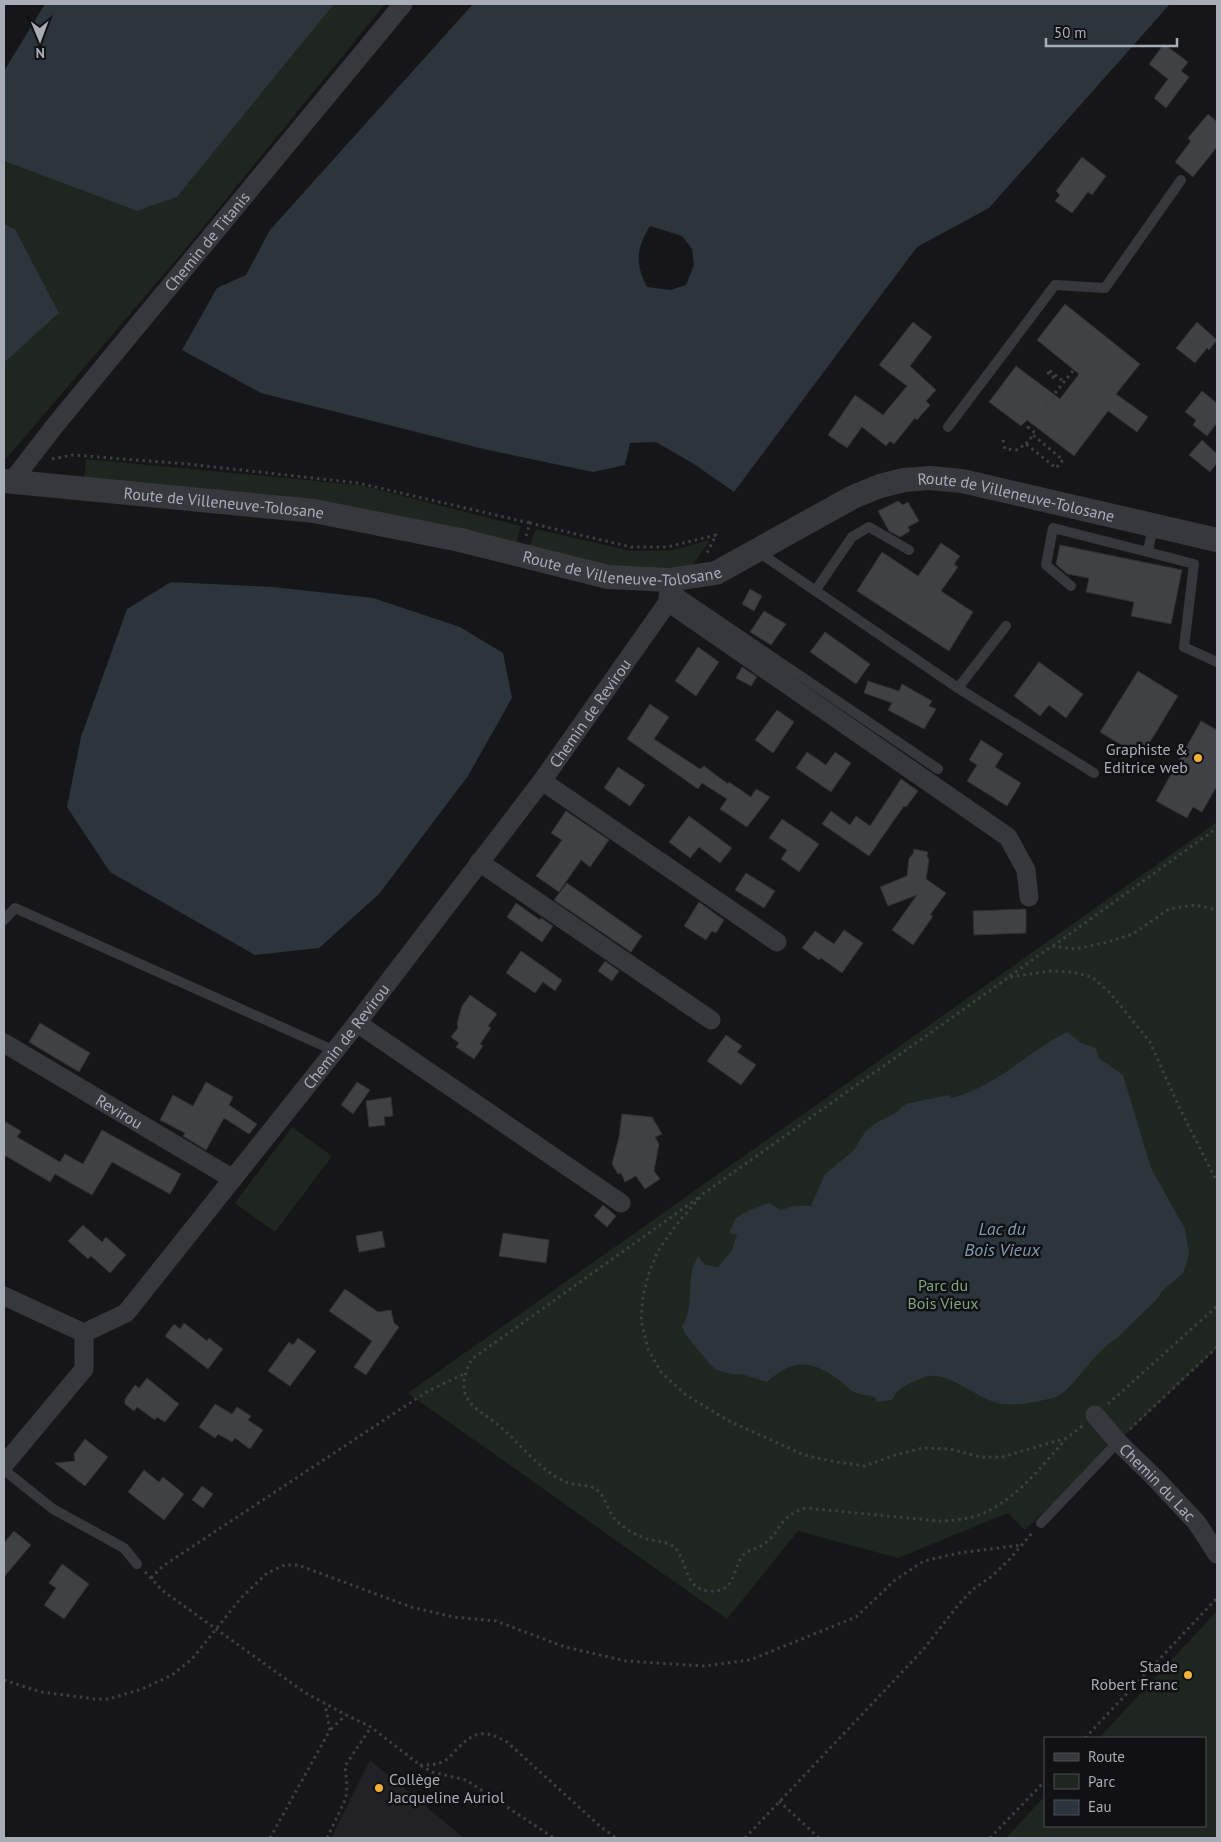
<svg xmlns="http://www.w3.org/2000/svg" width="1221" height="1842" font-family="'PT Sans',sans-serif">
  <rect width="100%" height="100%" fill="#161618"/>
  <path fill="#222225" d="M 370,1760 L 464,1838 L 331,1838 Z"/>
  <path fill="#1e261f" d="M 334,4 L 385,4 L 183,252 L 4,461 L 4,363 L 59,313 L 15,229 L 4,224 L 4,161 L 137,211 L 177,197 Z
    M 86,459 L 359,485 L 521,526 L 516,544 L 349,506 L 84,479 Z
    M 536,529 L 631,551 L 673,550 L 710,540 L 692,566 C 637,577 582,559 529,547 Z
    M 1217,822 L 1217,1348 L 1025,1530 L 1008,1513 L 898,1558 L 798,1531 L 727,1619 L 408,1393 Z
    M 292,1127 L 332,1156 L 275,1232 L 235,1203 Z
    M 1217,1611 L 1217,1838 L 1006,1838 L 1045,1796 L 1045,1826 L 1205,1826 L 1205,1738 L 1099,1738 Z"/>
  <path fill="#2c353c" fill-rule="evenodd" d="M 45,4 L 334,4 L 177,197 L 137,211 L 4,161 L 4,71 Z
    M 473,4 L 1170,4 L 989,208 L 917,247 L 734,492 L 694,464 L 656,442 L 630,443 L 625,465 L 593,472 L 488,450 L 261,393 L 182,350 L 217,288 L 246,275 L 270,230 ZM 650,226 L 682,236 L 692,249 L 694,265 L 686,285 L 670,290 L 647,287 C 635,263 636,249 650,226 Z
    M 4,224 L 15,229 L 59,313 L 4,363 Z
    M 171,582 L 273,587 L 373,598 L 460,627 L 503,653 L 512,698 L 468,776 L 379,894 L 319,948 L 255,955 L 110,872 L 67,807 L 81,737 L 127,609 Z
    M 1067,1032 L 1081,1043 L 1093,1047 L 1096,1049 L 1099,1058 L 1123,1075 L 1151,1168 L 1185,1229 L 1189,1253 L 1187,1262 L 1183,1273 L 1162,1291 L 1157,1299 L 1116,1339 C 1094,1351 1072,1391 1056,1397 C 1043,1401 1016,1406 1003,1404 C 981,1402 951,1372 929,1376 C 925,1376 919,1380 915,1381 C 904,1386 898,1389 892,1400 L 877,1402 L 875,1397 C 868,1395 858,1395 852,1391 C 849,1389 846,1385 843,1383 C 815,1361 795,1356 767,1382 L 741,1374 L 732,1374 L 717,1370 L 710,1364 L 685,1334 L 682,1326 C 693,1310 688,1289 692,1271 C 693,1265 696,1261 698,1256 L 705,1265 L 718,1267 L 732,1250 L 737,1235 L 729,1233 L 736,1218 L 750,1210 L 769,1203 L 781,1210 L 794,1206 L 811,1206 L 825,1174 L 854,1150 L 865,1132 L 876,1123 L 894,1114 L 906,1104 L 948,1095 L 952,1098 C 1000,1085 1025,1053 1067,1032 Z"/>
  <path fill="#404145" stroke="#303034" d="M 1164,44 L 1188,62 L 1181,71 L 1189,77 L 1166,108 L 1154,98 L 1168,79 L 1149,64 Z
    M 1208,114 L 1217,122 L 1217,147 L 1193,177 L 1175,162 L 1191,141 L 1188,138 Z
    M 1082,157 L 1106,176 L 1092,195 L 1088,192 L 1072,213 L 1055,201 L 1060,195 L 1056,191 Z
    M 1065,304 L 1140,364 L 1116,394 L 1148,417 L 1137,432 L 1108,411 L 1074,456 L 1027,420 L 1021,426 L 989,402 L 1016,366 L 1060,399 L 1079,374 L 1037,340 Z
    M 913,322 L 932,337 L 910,366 L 936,390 L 926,401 L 930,405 L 917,420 L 915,418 L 894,444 L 890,441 L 886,446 L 862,427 L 847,448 L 828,435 L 855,395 L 883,415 L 907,386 L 879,365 Z
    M 1197,322 L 1217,340 L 1209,350 L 1207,348 L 1195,363 L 1176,348 Z
    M 1202,391 L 1217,403 L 1217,423 L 1207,436 L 1193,425 L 1196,420 L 1185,412 Z
    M 1202,440 L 1217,454 L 1217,463 L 1210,472 L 1189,455 Z
    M 898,501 L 903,505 L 908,502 L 919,521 L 908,527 L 910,531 L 900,537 L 889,531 L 878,511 Z
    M 941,543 L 960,556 L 954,564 L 958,567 L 941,591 L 973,612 L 949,651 L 857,591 L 882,552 L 918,576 Z
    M 1060,545 L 1182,570 L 1171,624 L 1131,616 L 1134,602 L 1086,592 L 1089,578 L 1067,574 L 1056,564 Z
    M 750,589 L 762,596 L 754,611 L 742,604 Z
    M 764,611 L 786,624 L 771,645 L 750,632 Z
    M 825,632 L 870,664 L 856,684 L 810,652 Z
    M 698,647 L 719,662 L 696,696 L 675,681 Z
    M 1039,662 L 1083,694 L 1066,718 L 1049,705 L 1040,716 L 1014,696 Z
    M 742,667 L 757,677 L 751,686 L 736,678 Z
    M 1138,671 L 1178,696 L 1141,757 L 1100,732 Z
    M 868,681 L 899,691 L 902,684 L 932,701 L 929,706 L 936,709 L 924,729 L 888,710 L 892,703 L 864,693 Z
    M 650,704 L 669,717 L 654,739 L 700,769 L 704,766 L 728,784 L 729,782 L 751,797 L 756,789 L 770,797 L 747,827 L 720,809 L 727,799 L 702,783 L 698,789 L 627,739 Z
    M 777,710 L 794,722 L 773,753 L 755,740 Z
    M 1201,721 L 1217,730 L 1217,786 L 1202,812 L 1193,807 L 1187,818 L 1156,801 Z
    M 981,740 L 1003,754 L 995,767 L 1021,783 L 1007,806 L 967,781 L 977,765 L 969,760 Z
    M 807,752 L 826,765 L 835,752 L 851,763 L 831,792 L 796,768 Z
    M 618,767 L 645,785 L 630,806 L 604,788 Z
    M 901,779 L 918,791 L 906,807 L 904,806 L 869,856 L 822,824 L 831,811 L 850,825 L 856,816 L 870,826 Z
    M 566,811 L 609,840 L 590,867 L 581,860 L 559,892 L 536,876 L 562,840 L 551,833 Z
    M 689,816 L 732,848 L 720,863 L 699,847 L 690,858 L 669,842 Z
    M 782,819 L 819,844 L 799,872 L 781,859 L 787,850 L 769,838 Z
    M 914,849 L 928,852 L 927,856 L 929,860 L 926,879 L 946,893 L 930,915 L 933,916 L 913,945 L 892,930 L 917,895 L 888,906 L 880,887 L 907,876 L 909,858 L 913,854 Z
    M 746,873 L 775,891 L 764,908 L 735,890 Z
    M 567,883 L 642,936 L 631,952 L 554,900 Z
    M 699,902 L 724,920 L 716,933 L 712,931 L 706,940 L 684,926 Z
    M 516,903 L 540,920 L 541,918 L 553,926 L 542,942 L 507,917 Z
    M 1026,909 L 1026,933 L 974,935 L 973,911 Z
    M 844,930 L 863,943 L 842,973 L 821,958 L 819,960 L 802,948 L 815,931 L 834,944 Z
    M 521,951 L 562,980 L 555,991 L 543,982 L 535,993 L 506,973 Z
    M 605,961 L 619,971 L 612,981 L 598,971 Z
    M 470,995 L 497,1014 L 488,1026 L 491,1028 L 480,1044 L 483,1046 L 474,1059 L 456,1047 L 459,1043 L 451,1037 L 458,1028 L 457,1023 L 462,1006 Z
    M 40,1023 L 90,1053 L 79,1072 L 29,1042 Z
    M 726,1035 L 742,1046 L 737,1052 L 756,1065 L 741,1085 L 707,1061 Z
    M 206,1082 L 233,1097 L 229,1105 L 257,1124 L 249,1134 L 224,1118 L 206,1150 L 183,1136 L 185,1133 L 160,1120 L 173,1095 L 193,1106 Z
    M 357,1082 L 370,1090 L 353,1114 L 341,1105 Z
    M 391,1097 L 393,1116 L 384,1117 L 385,1125 L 369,1127 L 366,1101 Z
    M 622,1114 L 652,1117 L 662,1134 L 655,1137 L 659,1144 L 654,1171 L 660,1179 L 645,1189 L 636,1176 L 625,1182 L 621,1173 L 618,1174 L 612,1164 L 619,1137 Z
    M 4,1121 L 21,1131 L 17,1137 L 60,1162 L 65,1154 L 83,1164 L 102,1130 L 181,1174 L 170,1194 L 112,1162 L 92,1195 L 55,1174 L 50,1182 L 6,1156 L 4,1159 Z
    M 603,1205 L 616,1216 L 607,1227 L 594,1216 Z
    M 83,1225 L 102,1242 L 106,1237 L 126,1255 L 110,1273 L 91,1256 L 88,1259 L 68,1241 Z
    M 382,1231 L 385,1247 L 359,1252 L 356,1236 Z
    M 503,1233 L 549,1240 L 546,1263 L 499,1256 Z
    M 345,1289 L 378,1312 L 391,1310 L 394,1323 L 399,1327 L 366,1375 L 354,1367 L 372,1341 L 329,1311 Z
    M 184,1323 L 207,1341 L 209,1338 L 223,1349 L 208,1369 L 165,1336 L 174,1324 L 180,1329 Z
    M 298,1338 L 316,1351 L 290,1386 L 268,1371 L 289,1342 L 293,1345 Z
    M 147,1378 L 179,1404 L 165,1422 L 157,1417 L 155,1420 L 137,1407 L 134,1411 L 125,1404 L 125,1399 L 135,1385 L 139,1388 Z
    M 215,1404 L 232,1414 L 237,1407 L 251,1416 L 248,1420 L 263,1430 L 250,1449 L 235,1438 L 232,1442 L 218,1434 L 215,1438 L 199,1427 Z
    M 85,1439 L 108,1457 L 85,1486 L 55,1463 L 75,1461 L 74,1454 Z
    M 144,1470 L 159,1482 L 163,1477 L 184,1494 L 164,1520 L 128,1492 Z
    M 202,1486 L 213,1494 L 203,1508 L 192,1500 Z
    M 14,1531 L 31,1545 L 4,1577 L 4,1543 Z
    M 62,1564 L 89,1584 L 64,1619 L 44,1605 L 56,1588 L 49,1583 Z"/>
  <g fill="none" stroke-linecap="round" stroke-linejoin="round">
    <path stroke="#3d3f44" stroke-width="3" stroke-dasharray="2.5 4" stroke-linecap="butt" d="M 1082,349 L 1094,358
      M 1054,378 L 1047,372 L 1049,370 L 1064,382
      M 1046,405 L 1052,410
      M 1035,409 L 1040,413
      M 1003,440 L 1005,449 L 1016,450 L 1026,444 L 1056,468 L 1063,460 L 1033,435 L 1035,433 L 1028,427 L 1087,353
      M 1026,444 L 1033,435
      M 52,459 L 73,455 L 187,464 L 358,483 L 530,523
      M 526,536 L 530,523 L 631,547 L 667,547 L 716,535 L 707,553
      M 1053,946 L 1217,828
      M 1010,976 L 1052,946 L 1076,949 L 1108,942 L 1133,934 L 1169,909 L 1195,905 L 1213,909 L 1217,912
      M 698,1198 L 472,1359 C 466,1371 460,1384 467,1398 C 474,1410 488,1416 498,1425 C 520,1443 538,1469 564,1481 C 573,1486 585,1484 594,1488 C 605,1493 607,1511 615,1519 C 623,1528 635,1535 647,1539 C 654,1541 662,1541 669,1544 C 690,1552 679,1594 716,1591 C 736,1589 733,1566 744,1554 C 750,1549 758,1549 764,1544 C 783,1530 778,1516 806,1508 L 939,1521 C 949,1521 959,1520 969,1518 C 1010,1508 1039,1469 1066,1439
      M 1108,1404 L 1217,1306
      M 1082,1426 L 1067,1438 L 1002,1457 L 981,1457 L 950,1449 L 923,1448 L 895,1455 L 865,1466 L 836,1462 L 804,1455 L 727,1420 L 686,1395 L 661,1372 L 648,1349 L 641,1320 L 643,1296 L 649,1273 L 658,1251 L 676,1225 L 703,1194 L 1009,977 L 1051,971 L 1072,972 L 1092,977 L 1110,993 L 1150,1042 L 1180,1109 L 1217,1182
      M 1130,1429 L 1217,1347
      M 145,1572 L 163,1591 L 304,1692 L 346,1715 L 371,1727 L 420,1765 L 432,1772 L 466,1780 L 554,1838
      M 151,1578 L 163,1566 L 428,1391 L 464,1374
      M 4,1680 L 41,1692 L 95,1699 L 109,1699 L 142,1689 L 172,1675 L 192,1659 L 241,1598 L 267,1573 L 285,1565 L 298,1565 L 411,1607 L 453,1617 L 496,1621 L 565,1647 L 626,1661 L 704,1666 L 750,1660 L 856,1617 L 895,1580 L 924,1561 L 959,1553 L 1022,1545
      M 331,1729 L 346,1715
      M 1085,1738 L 1217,1598
      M 420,1765 C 429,1765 436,1765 444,1761 C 449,1759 454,1752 458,1748 C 476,1730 486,1730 507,1742 L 601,1827 L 616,1838
      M 779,1801 L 819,1838
      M 270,1838 L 330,1730 L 325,1704
      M 327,1838 L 346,1798 L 347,1786 L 345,1766 L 371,1727
      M 745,1838 L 922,1651 L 959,1604 L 972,1590 L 992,1576 L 1008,1561 L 1033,1532
      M 990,1838 L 1045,1781"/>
    <path stroke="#37383d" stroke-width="10" d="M 948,427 L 1055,285 L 1105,288 L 1181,180
      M 1153,525 L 1148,552 L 1194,564 L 1184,647 L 1217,662
      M 757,551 L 958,688 L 1006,626
      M 1071,586 L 1046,565 L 1053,528 L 1148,552
      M 669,587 L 938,769
      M 815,591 L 852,537 L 869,527 L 909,550
      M 958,688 L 1094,773
      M 4,920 L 15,908 L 335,1051
      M 4,1470 L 53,1509 L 124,1548 L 137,1564
      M 1041,1523 L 1118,1442"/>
    <g stroke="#37383d" stroke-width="19">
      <path id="s1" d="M 12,481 L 57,423 L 403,4"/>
      <path d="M 668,602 L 1008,837 L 1026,870 L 1029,897"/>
      <path d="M 542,781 L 777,942"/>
      <path d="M 479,862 L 711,1020"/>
      <path d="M 357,1023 L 621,1203"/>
      <path id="s2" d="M 4,1043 L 233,1179"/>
      <path d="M 4,1296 L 84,1333"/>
      <path id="s3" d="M 1095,1415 L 1118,1442 L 1156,1479 L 1197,1523 L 1217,1554"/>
      <path id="s4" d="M 4,1465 L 84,1369 L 84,1333 L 126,1313 L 357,1023 L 542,781 L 668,602 L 669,580"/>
    </g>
    <path stroke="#37383d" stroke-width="24" id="s5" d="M 4,481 L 314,511 L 460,540 L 608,577 L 669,580 L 716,573 L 853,497 L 880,486 L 904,480 L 930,478 L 962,481 L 1217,540"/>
  </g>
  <g fill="#f2b134" stroke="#111113" stroke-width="2">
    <circle cx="1198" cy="758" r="5"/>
    <circle cx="1188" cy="1675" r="5"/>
    <circle cx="379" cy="1788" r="5"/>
  </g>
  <g text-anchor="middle" stroke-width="5" stroke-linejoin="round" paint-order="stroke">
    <g font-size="16" fill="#a8adb8" stroke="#111113">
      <text dy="6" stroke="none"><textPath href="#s1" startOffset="309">Chemin de Titanis</textPath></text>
      <text dy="6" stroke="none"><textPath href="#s5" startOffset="1046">Route de Villeneuve-Tolosane</textPath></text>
      <text dy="6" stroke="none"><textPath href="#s5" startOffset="221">Route de Villeneuve-Tolosane</textPath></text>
      <text dy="6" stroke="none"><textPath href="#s5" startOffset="626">Route de Villeneuve-Tolosane</textPath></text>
      <text dy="6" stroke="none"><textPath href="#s4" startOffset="966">Chemin de Revirou</textPath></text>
      <text dy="6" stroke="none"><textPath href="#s4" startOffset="561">Chemin de Revirou</textPath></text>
      <text dy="6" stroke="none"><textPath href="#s2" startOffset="134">Revirou</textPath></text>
      <text dy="6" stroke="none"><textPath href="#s3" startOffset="92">Chemin du Lac</textPath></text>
    </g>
    <g font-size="16" fill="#a8adb8" stroke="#111113" text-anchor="end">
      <text x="1188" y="755">Graphiste &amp;<tspan x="1188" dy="18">Editrice web</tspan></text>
      <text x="1178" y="1672">Stade<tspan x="1178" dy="18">Robert Franc</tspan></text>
      <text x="389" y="1785" text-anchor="start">Collège<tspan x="389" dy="18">Jacqueline Auriol</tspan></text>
    </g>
    <g font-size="16" fill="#7fa381" stroke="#111113">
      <text x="943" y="1291">Parc du<tspan x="943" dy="18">Bois Vieux</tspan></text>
    </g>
    <g font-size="18" font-style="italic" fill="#7f9bb3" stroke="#111113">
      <text x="1002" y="1235">Lac du<tspan x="1002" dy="21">Bois Vieux</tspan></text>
    </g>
  </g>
  <rect width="1221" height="1842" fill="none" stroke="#a8adb8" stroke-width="10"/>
  <rect x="1044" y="1737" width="162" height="90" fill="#111113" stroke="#4d4f55"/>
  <rect x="1054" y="1753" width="25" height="8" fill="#37383d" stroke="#4d4f55"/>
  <text x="1088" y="1762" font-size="15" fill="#a8adb8">Route</text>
  <rect x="1054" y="1774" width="25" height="15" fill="#1e261f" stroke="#4d4f55"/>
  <text x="1088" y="1787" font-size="15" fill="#a8adb8">Parc</text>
  <rect x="1054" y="1800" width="25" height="15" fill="#2c353c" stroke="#4d4f55"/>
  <text x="1088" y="1812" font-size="15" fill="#a8adb8">Eau</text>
  <g transform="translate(40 40) rotate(179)" stroke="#111113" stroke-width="4" paint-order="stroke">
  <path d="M0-4L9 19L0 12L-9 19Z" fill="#a8adb8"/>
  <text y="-8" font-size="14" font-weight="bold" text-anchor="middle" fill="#a8adb8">N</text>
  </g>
  <path d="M1046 38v8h131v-8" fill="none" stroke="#a8adb8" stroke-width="2.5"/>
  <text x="1054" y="38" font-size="15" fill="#a8adb8" stroke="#111113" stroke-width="4" paint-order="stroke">50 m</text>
</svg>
